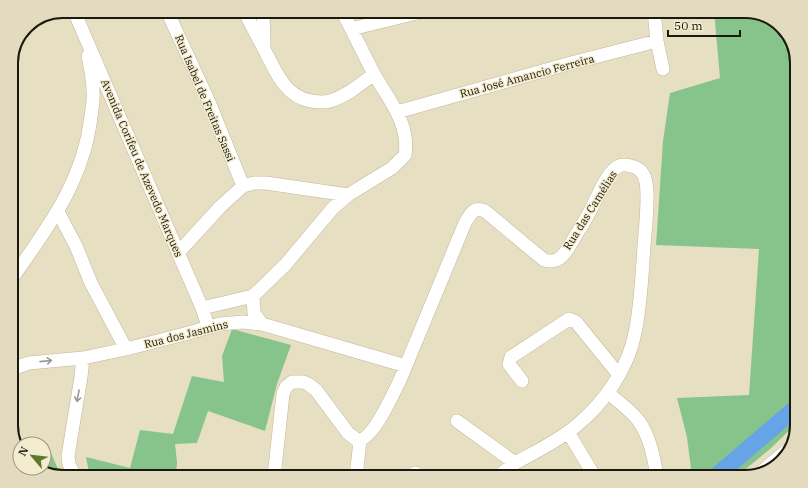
<svg xmlns="http://www.w3.org/2000/svg" width="808" height="488" font-family="'IBM Plex Serif',serif">
	<style>
		.green { fill: #87c48c }
		.lines { fill: none; stroke-linecap: round; stroke-linejoin: round }
		.river { stroke: #66a4e7; stroke-width: 17 }
		.minor-casing { stroke: #c0b89c; stroke-width: 14 }
		.minor { stroke: #fff; stroke-width: 13 }
		.oneway { stroke: #989793 }
		.labels { text-anchor: middle; stroke-width: 3; stroke-linejoin: round; paint-order: stroke }
		.street-label { font-size: 11px; fill: #1b180e; stroke: #f4eccf }
		.rim { fill: none; stroke: #1b180e; stroke-width: 2 }
	</style>
	<rect width="100%" height="100%" fill="#e7dfc2"/>
	<path class="green" d="M714,11H745L771,18L790,37L797,60V423L770,449L736,477H692L687,437L677,398L749,395L759,249L656,245L663,141L670,93L720,78Z
		M232,329L291,345L277,384L265,431L208,411L197,443L175,444L177,462L176,477H90L86,457L130,468L140,430L173,434L192,376L224,382L222,356Z
		M44,452L51,453L61,476L37,470L35,468H44Z"/>
	<g class="lines">
		<path class="river" d="M715,477L797,407"/>
		<g class="minor-casing">
			<path id="minor" d="M74,11L202,308L208,326
				M167,11L209,102L243,186
				M244,11C251,24 257,36 264,49C275,70 285,97 311,101C317,102 324,103 330,101C346,96 361,84 374,74
				M263,11L264,45
				M654,11L657,41L663,69
				M351,29L425,11
				M397,112L571,63L657,41
				M58,212L76,246L91,283L126,349
				M178,253L220,207L243,186L254,183H266L348,195
				M11,280C47,228 83,183 91,117C92,108 94,99 93,90C93,79 90,67 88,56
				M202,308L253,296
				M262,324L254,313L253,296L285,265L333,208L348,195L392,168L405,155C410,124 389,100 374,74C363,53 353,32 342,11
				M11,370L20,366L29,363L83,358L126,349L185,334L220,324L243,322L262,324L406,366
				M522,381L509,364L511,357L569,319L576,322L619,375
				M608,393C618,401 630,410 638,420C650,436 654,458 657,477
				M457,421L515,463
				M568,432L595,477
				M415,473L422,477
				M760,473L791,447
				M75,477L69,464L68,456L81,377L83,358
				M274,477L283,394L286,387L292,382H303L308,384L316,390L348,433L357,440C372,442 394,392 400,380L465,223C470,214 474,206 485,211L544,260C548,261 551,262 556,260C563,258 569,247 573,240C579,230 585,221 590,211C597,199 606,172 619,166C622,164 627,165 631,166C636,167 640,169 643,174C651,185 645,230 644,246C642,275 641,304 635,333C628,369 604,403 576,426C558,441 537,451 517,462C510,466 504,472 498,477
				M356,477L360,441"/>
		</g>
		<use href="#minor" class="minor"/>
	</g>
	<defs><path id="oneway-shaft" d="M-6 0H5M1.5-3L5.5 0L1.5 3" fill="none" stroke-width="1.6" stroke-linecap="round" stroke-linejoin="round"/></defs>
	<g class="oneway">
		<use href="#oneway-shaft" transform="translate(46 361) rotate(-6)"/>
		<use href="#oneway-shaft" transform="translate(78 396) rotate(100)"/>
	</g>
	<g class="labels">
		<g class="street-label">
			<text transform="translate(527 76) rotate(-15)" y="4">Rua José Amancio Ferreira</text>
			<text transform="translate(205 98) rotate(67)" y="4">Rua Isabel de Freitas Sassi</text>
			<text transform="translate(142 168) rotate(67)" y="4">Avenida Corifeu de Azevedo Marques</text>
			<text transform="translate(590 210) rotate(-58)" y="4">Rua das Camélias</text>
			<text transform="translate(186 334) rotate(-14)" y="4">Rua dos Jasmins</text>
		</g>
	</g>
	<path d="M0 0H808V488H0ZM63 18H745A45 45 0 0 1 790 63V425A45 45 0 0 1 745 470H63A45 45 0 0 1 18 425V63A45 45 0 0 1 63 18Z" fill="#e3dbc0" fill-rule="evenodd"/>
	<path class="rim" d="M63 18H745A45 45 0 0 1 790 63V425A45 45 0 0 1 745 470H63A45 45 0 0 1 18 425V63A45 45 0 0 1 63 18Z"/>
	<g transform="translate(32 456) rotate(298)"><circle r="19" fill="#f4eccf" stroke="#9d9782"/>
	<path d="M0-3L7 15L0 10L-7 15Z" fill="#5e792c"/>
	<text y="-6" font-size="11" font-weight="bold" text-anchor="middle" fill="#1b180e">N</text>
	</g>
	<path d="M668 30v6h72v-6" fill="none" stroke="#1b180e" stroke-width="2"/>
	<text x="674" y="30" font-size="12" fill="#1b180e" stroke="#f4eccf" stroke-width="3" paint-order="stroke">50 m</text>
</svg>
